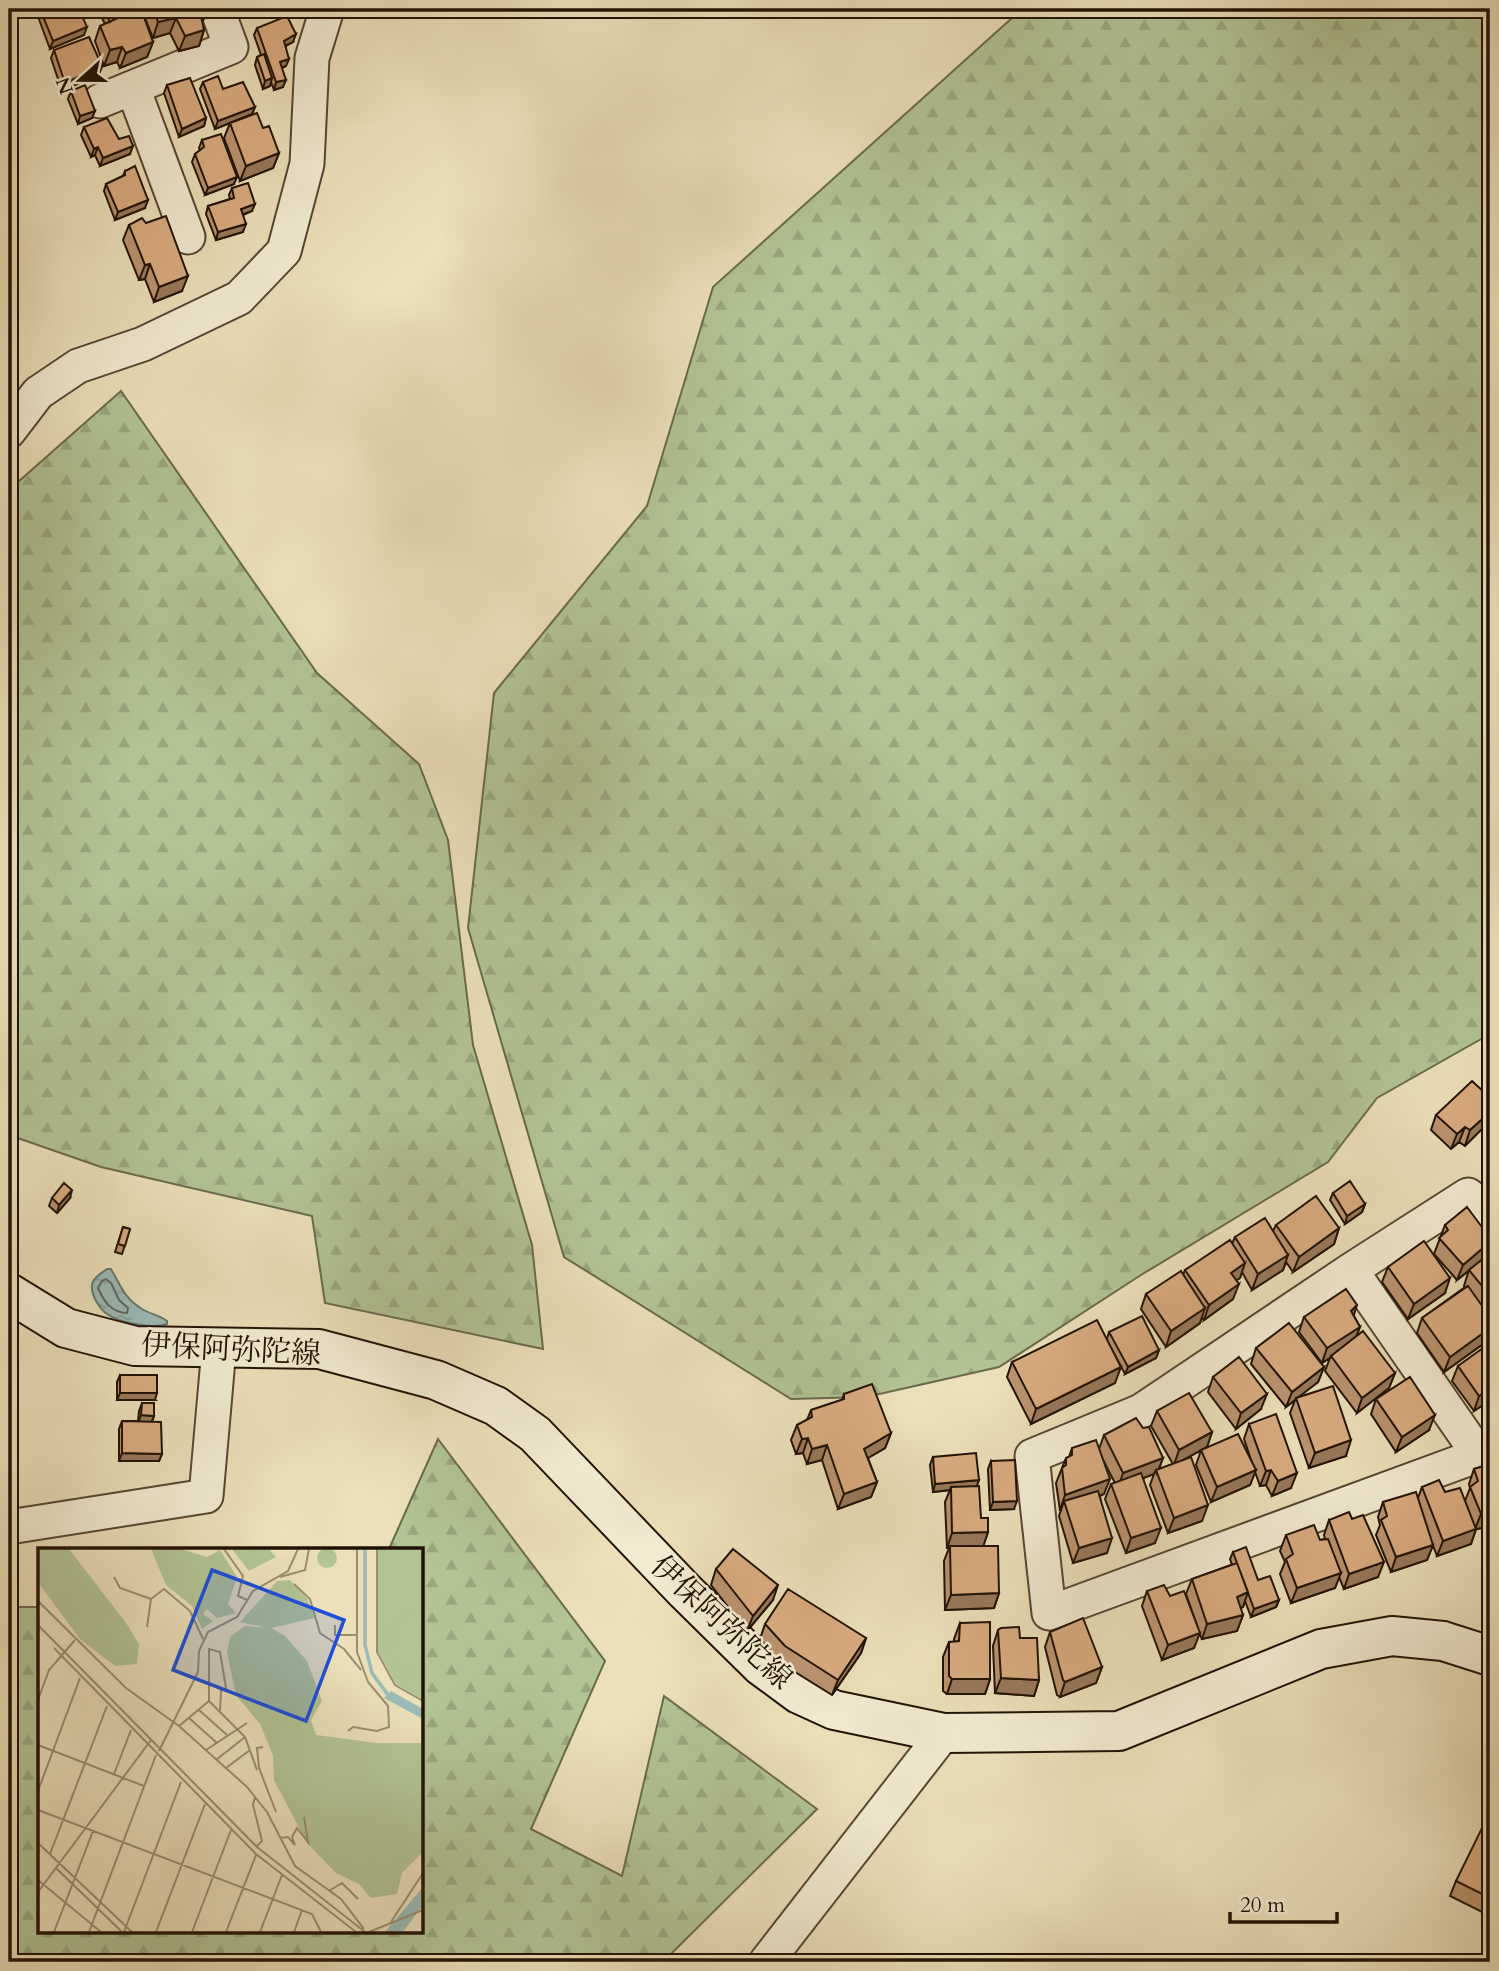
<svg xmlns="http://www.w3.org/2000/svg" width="1499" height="1971" font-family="Cardo,'Noto Serif JP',serif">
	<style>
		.forest { fill: url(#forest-firs); stroke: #6a6a4c; stroke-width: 2 }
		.water { fill: url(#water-ripples); stroke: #6a7770; stroke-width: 2 }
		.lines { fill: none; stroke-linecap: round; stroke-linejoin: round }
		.shore { stroke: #5e665e; stroke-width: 2 }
		.street-casing { stroke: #544632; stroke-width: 37 }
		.secondary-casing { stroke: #211205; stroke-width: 42 }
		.street { stroke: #f2ebd2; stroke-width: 33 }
		.secondary { stroke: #f2ebd2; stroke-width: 38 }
		.wall { fill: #bb936e; stroke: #211205; stroke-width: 2 }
		.shaded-wall { fill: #98785a; stroke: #211205; stroke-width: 2 }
		.building { fill: #d9ab80; stroke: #211205; stroke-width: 2 }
		.labels { text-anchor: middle; stroke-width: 5; stroke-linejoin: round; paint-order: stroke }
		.street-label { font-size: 30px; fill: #211205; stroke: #f2ebd2 }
		.inset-river { fill: none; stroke: #9abbb7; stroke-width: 3.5 }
		.inset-road { fill: none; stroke: #9a8e71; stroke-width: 2 }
		.view { fill: #1d4ed8; fill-opacity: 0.15; stroke: #1d4ed8; stroke-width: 3.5 }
		.inset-edge { fill: none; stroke: #211205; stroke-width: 3.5 }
	</style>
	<defs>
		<pattern id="forest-firs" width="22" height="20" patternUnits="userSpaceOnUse" patternTransform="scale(1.75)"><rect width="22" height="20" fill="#b2c394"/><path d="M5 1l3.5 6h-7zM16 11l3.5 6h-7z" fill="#99a67e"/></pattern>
		<pattern id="water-ripples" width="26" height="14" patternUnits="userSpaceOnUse" patternTransform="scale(1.75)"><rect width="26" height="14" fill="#9abbb7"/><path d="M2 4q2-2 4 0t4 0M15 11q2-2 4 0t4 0" fill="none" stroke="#84a09c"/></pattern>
	</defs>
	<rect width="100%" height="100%" fill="#ebe0b9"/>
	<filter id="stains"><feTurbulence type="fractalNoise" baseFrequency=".00286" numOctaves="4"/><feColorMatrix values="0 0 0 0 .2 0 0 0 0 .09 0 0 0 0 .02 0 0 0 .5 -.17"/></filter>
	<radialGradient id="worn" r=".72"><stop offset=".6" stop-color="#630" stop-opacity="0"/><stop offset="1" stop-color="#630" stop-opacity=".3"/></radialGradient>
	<path class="forest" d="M1022,9H1490V1034L1377,1098L1328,1162L1141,1275L999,1367L866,1397L791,1399L564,1257L468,928L494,693L647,506L713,287Z
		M121,391L317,673L419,764L448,840L473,1045L532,1245L543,1349L325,1303L312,1216L101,1167L9,1135V490Z
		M438,1439L605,1661L531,1829L622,1876L664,1696L817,1809L663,1962H9V1607H40V1931H422V1549H389Z"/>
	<path class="water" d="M107,1269H111C121,1286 124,1298 142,1309C150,1314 159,1315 167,1321V1324C152,1329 120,1323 107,1314C102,1311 99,1306 96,1301C87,1284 93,1278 107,1269Z"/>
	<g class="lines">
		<path class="shore" d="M106,1279L111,1283L119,1300L128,1308L127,1313C111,1312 104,1302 98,1288L102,1281Z"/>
		<g class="street-casing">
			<path id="street" d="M133,88L188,237
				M100,101L231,47L217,9
				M9,431L38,393L78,366L143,344L239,298L284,251L307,164L312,58L327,9
				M1490,1213L1468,1195L1351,1270L1141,1411L1032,1456L1049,1613L1479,1455L1490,1447
				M1351,1270L1479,1455
				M9,1527L206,1496L219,1348
				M766,1962L944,1733"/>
		</g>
		<g class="secondary-casing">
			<path id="secondary" d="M9,1293L66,1328L135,1346L319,1349L436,1380L496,1406L535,1434L685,1591L761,1666L799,1694L834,1710L944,1733L1119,1731L1321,1649L1392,1636L1443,1641L1490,1656"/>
		</g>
		<use href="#street" class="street"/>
		<use href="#secondary" class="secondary"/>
	</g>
	<path class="wall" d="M39,9H79L84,35L50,49L37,14Z
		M102,9H141L153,42L147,57L120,68L117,62L104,66L95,41L100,26L105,24L100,14Z
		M148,9H206L202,23L204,30L199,46L179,51L170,33L153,38L145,18Z
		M257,28L293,42L286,46V66L282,68L283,87L274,90L271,82L270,86L263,89L255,65L257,57L261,55L254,35Z
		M54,50L102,66L99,74L62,91L51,58Z
		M203,82L223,89L255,107L252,114L263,128L279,153L273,168L240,181L224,138L230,123L215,129L200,89Z
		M167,85L206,118L204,126L179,137L164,93Z
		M71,91L92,118L78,124L68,99Z
		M84,127L119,139L130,154L100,166L95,155L91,157L81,135Z
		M202,140L234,184L205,195L192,162L195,154L200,150L199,148Z
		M125,171L145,208L115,220L104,191L106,184L123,176Z
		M232,188L252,211L243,215V232L216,240L206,214L208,206L230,199L229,195Z
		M146,223L182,291L154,302L145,279L139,280L123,240L129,225Z
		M1486,1094L1465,1146L1459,1142L1451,1149L1431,1130L1436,1115Z
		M1490,1129V1143L1486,1139Z
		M1333,1193L1365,1204L1362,1212L1345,1224L1330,1200Z
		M52,1198H70L57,1213L49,1206Z
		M1276,1225L1339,1228L1334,1244L1293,1272L1286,1262L1283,1270L1252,1290L1242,1272L1240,1278L1236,1280L1233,1299L1204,1320L1202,1318L1200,1323L1166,1347L1141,1309L1146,1294L1183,1275L1185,1270L1232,1244L1235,1237L1273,1231Z
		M1445,1225L1490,1238V1246L1487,1256L1457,1280L1434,1254Z
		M123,1227L130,1229L122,1254L115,1252Z
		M1490,1253V1339L1444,1372L1417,1333L1422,1318L1465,1287L1464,1286L1469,1270Z
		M1388,1267L1445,1293L1408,1319L1382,1282Z
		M1354,1316L1360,1327L1356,1336L1395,1373L1389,1388L1357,1413L1325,1371L1330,1358L1322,1363L1299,1332L1304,1317Z
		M1109,1332L1159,1350L1156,1358L1125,1374L1111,1348L1115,1383L1031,1424L1007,1377L1012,1362L1107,1339Z
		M1256,1348L1324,1367L1318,1382L1298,1397L1346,1456L1309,1468L1290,1413L1295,1400L1286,1407L1251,1364Z
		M1458,1366L1490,1400L1474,1411L1452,1381Z
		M120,1375L155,1400H117V1382Z
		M1213,1377L1261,1409L1236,1429L1208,1392Z
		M844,1394L891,1433L885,1448L868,1458L877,1482L871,1497L838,1509L822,1460L807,1464L803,1453L796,1454L791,1440L797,1425L807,1420L811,1410L842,1400Z
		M1376,1399L1429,1430L1396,1452L1371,1414Z
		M142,1403L154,1416L152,1422L162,1454L159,1461H119V1429L122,1421H138L139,1411Z
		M1157,1411L1212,1432L1207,1447L1251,1460L1244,1439L1249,1424L1291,1488L1272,1496L1266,1485L1260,1486L1255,1472L1250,1485L1211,1502L1196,1465L1201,1450L1181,1461L1202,1521L1168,1533L1150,1485L1154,1474L1143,1478L1155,1543L1126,1553L1105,1499L1111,1484L1115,1483L1101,1456L1104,1494L1100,1496L1107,1553L1073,1563L1059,1516L1061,1510H1060L1056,1483L1066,1458L1069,1457L1072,1448L1099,1449L1104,1435L1163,1458L1159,1469L1173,1464L1151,1426Z
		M933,1457L979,1480L976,1486L981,1518L988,1532L983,1546L999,1593L994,1608L945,1610L944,1561L949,1548H947L945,1502L950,1490L933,1492L930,1465Z
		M991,1461L1014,1509L990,1510L988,1469Z
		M1490,1464V1534L1487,1535L1482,1528L1476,1529L1471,1544L1437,1556L1432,1543L1433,1545L1427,1560L1391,1572L1376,1535L1380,1525L1378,1517L1383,1502L1418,1498L1422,1487L1445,1492L1465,1501L1470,1488L1469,1484L1474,1469Z
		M1329,1520L1378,1577L1344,1589L1339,1577L1335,1588L1291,1603L1280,1574L1285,1562L1280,1551L1286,1535L1320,1540L1325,1539L1324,1535Z
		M1233,1552L1258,1580L1279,1600L1276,1607L1251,1617L1245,1601L1243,1607L1240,1608L1243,1615L1237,1631L1202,1639L1199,1633L1194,1648L1162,1660L1142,1606L1147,1591L1170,1596L1198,1628L1186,1594L1192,1579L1232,1565L1230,1559Z
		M716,1569L773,1600L747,1631L711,1585Z
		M960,1623L990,1679L985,1694H947L943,1691V1657L949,1642H954V1639Z
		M765,1624L866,1638L861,1653L832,1695L779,1662L760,1639Z
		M998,1630L1020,1638L1039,1680L1034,1696L995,1693L993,1646Z
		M1050,1632L1102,1667L1096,1683L1060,1697L1057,1695L1045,1647Z
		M1490,1831V1916L1450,1896L1456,1881Z"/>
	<path class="shaded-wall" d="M122,9H141L119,17L116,24V17L119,10Z
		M207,11L201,26V16Z
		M176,18L170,33L153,38L158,22Z
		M87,27L84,35L50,49L53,41Z
		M204,30L199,46L179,51L185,36Z
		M296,34L293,42L281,48L284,41Z
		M153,42L147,57L120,68L126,53Z
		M122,47L117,62L104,66L110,50Z
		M289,59L286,66L277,69L280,62Z
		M102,66L99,74L62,91L65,83Z
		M272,78L270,86L263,89L265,81Z
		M286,80L283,87L274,90L276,82Z
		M255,107L252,114L215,129L218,121Z
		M95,111L92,118L78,124L80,116Z
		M206,118L204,126L179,137L182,129Z
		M133,146L130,154L100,166L103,158Z
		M98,147L95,155L91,157L94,149Z
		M279,153L273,168L240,181L246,166Z
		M237,177L234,184L205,195L208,188Z
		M148,200L145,208L115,220L118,212Z
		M255,204L252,211L238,216L241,209Z
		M246,224L243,232L216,240L218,232Z
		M150,264L145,279L139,280L145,265Z
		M188,276L182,291L154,302L159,287Z
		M1490,1112V1121L1465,1146L1470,1130Z
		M1465,1127L1459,1142L1451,1149L1457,1134Z
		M72,1190L70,1198L57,1213L59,1205Z
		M1365,1204L1362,1212L1345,1224L1347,1216Z
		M1339,1228L1334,1244L1293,1272L1299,1257Z
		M1490,1242V1246L1487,1256L1457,1280L1463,1265Z
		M1288,1255L1283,1270L1252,1290L1258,1274Z
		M1245,1263L1240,1278L1226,1288L1231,1273Z
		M1450,1278L1445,1293L1408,1319L1414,1304Z
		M1239,1284L1233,1299L1204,1320L1209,1305Z
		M1357,1305L1352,1321L1351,1311Z
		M1205,1308L1200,1323L1166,1347L1171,1331Z
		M1360,1327L1354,1342L1322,1363L1327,1348Z
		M1490,1328V1339L1444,1372L1450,1357Z
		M1159,1350L1156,1358L1125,1374L1128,1367Z
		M1121,1367L1115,1383L1031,1424L1036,1409Z
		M1324,1367L1318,1382L1286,1407L1292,1392Z
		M1395,1373L1389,1388L1357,1413L1362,1398Z
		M1490,1388V1400L1474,1411L1479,1396Z
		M120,1393H157L155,1400H117Z
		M1267,1394L1261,1409L1236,1429L1241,1413Z
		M141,1415L154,1416L151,1423H138Z
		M1435,1415L1429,1430L1396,1452L1402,1437Z
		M1212,1432L1207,1447L1174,1465L1179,1450Z
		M891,1433L885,1448L858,1464L864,1449Z
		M808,1438L803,1453L796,1454L802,1439Z
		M1351,1440L1346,1456L1309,1468L1315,1453Z
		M827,1445L822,1460L807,1464L812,1449Z
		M122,1453L162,1454L159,1461H119Z
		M1163,1458L1157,1473L1156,1470L1154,1474L1118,1488L1123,1473Z
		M1256,1470L1250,1485L1211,1502L1217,1487Z
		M1271,1470L1266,1485L1260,1486L1266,1471Z
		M1297,1473L1291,1488L1272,1496L1278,1481Z
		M1110,1479L1104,1494L1067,1508L1064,1501L1061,1510H1060L1065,1495Z
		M979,1480L976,1488L951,1487L950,1490L933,1492L935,1484Z
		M877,1482L871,1497L838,1509L844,1494Z
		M1017,1501L1014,1509L990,1510L993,1502Z
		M1208,1505L1202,1521L1168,1533L1174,1518Z
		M1487,1513L1482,1528L1476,1529L1471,1544L1437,1556L1443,1541L1475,1529L1481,1514Z
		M1161,1528L1155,1543L1126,1553L1131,1538Z
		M988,1532L983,1547L950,1546L949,1548H947L952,1533Z
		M1112,1538L1107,1553L1073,1563L1079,1548Z
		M1433,1545L1427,1560L1391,1572L1396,1557Z
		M1384,1562L1378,1577L1344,1589L1349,1574Z
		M1341,1573L1335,1588L1291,1603L1297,1588Z
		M778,1585L773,1600L747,1631L753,1616Z
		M1248,1592L1243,1607L1232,1612L1237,1597Z
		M999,1593L994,1608L945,1610L951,1595Z
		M1279,1600L1276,1607L1251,1617L1254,1609Z
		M1243,1615L1237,1631L1202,1639L1207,1624Z
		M1200,1633L1194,1648L1162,1660L1168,1645Z
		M866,1638L861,1653L832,1695L838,1680Z
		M1102,1667L1096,1683L1060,1697L1065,1682Z
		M1001,1678L1039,1680L1034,1696L995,1693Z
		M952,1679H990L985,1694H947Z"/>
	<path class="building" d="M40,9H79L87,27L53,41Z
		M104,9H116L119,16L110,22Z
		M138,9H141L153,42L126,53L122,47L110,50L100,26Z
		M153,9H206L207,11L201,16L204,30L185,36L176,18L158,22Z
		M287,16L296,34L284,41L289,59L280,62L286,80L276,82L257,28Z
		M89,37L102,66L65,83L54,50Z
		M264,54L272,78L265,81L257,57Z
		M218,76L223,89L243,82L255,107L218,121L203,82Z
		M190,78L206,118L182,129L167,85Z
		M85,85L95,111L80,116L71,91Z
		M257,113L263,128L269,126L279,153L246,166L230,123Z
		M107,118L119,139L129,136L133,146L103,158L98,147L94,149L84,127Z
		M221,134L237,177L208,188L195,154L204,147L202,140Z
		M135,166L148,200L118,212L106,184L125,175V171Z
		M248,183L255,204L241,209L246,224L218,232L208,206L234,198L232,188Z
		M166,216L188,276L159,287L150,264L145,265L129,225L142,218L146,223Z
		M1472,1081L1486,1094L1490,1091V1112L1470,1130L1465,1127L1457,1134L1436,1115Z
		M1350,1181L1365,1204L1347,1216L1333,1193Z
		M64,1183L72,1190L59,1205L52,1198Z
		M1316,1196L1339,1228L1299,1257L1276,1225Z
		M1467,1207L1490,1238V1242L1463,1265L1439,1238L1448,1230L1445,1225Z
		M1265,1218L1288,1255L1258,1274L1235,1237Z
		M123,1227L130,1229L125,1246L118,1244Z
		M1230,1240L1245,1263L1231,1273L1239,1284L1209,1305L1185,1270Z
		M1424,1241L1450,1278L1414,1304L1388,1267Z
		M1490,1253V1296L1469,1270Z
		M1181,1271L1205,1308L1171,1331L1146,1294Z
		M1468,1286L1490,1317V1328L1450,1357L1422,1318Z
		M1346,1289L1357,1305L1351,1311L1360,1327L1327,1348L1304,1317Z
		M1142,1316L1159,1350L1128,1367L1109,1332Z
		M1097,1320L1121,1367L1036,1409L1012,1362Z
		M1289,1323L1324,1367L1292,1392L1256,1348Z
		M1363,1331L1395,1373L1362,1398L1331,1356Z
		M1490,1343V1388L1479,1396L1458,1366Z
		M1239,1357L1267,1394L1241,1413L1213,1377Z
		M120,1375H157V1393H120Z
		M1410,1377L1435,1415L1402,1437L1376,1399Z
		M872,1384L891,1433L864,1449L877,1482L844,1494L827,1445L812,1449L808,1438L802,1439L797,1425L812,1417L811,1410L844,1399V1394Z
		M1333,1386L1351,1440L1315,1453L1296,1398Z
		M1189,1393L1212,1432L1179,1450L1157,1411Z
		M142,1403H154V1416L141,1415Z
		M1276,1414L1297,1473L1278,1481L1271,1470L1266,1471L1249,1424Z
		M1136,1418L1143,1428L1149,1427L1163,1458L1123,1473L1104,1435Z
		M122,1421L161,1422L162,1454L122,1453Z
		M1238,1434L1256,1470L1217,1487L1201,1450Z
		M1096,1440L1110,1479L1065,1495L1062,1468L1066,1465V1458L1072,1455V1448Z
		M976,1453L979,1480L935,1484L933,1457Z
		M1191,1457L1208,1505L1174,1518L1156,1470Z
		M1015,1460L1017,1501L993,1502L991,1461Z
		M1490,1464V1517L1487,1513L1481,1514L1470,1487L1478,1481L1474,1469Z
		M1141,1473L1161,1528L1131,1538L1111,1484Z
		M1439,1480L1445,1492L1460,1488L1476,1529L1443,1541L1422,1487Z
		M979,1486L981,1518H988V1532L952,1533L951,1487Z
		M1098,1491L1112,1538L1079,1548L1064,1501Z
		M1416,1492L1433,1545L1396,1557L1381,1520L1387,1516L1383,1502Z
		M1349,1512L1352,1519L1363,1515L1384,1562L1349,1574L1329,1520Z
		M1314,1525L1320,1540L1328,1539L1341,1573L1297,1588L1286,1559L1293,1554L1286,1535Z
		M950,1546H998L999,1593L951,1595Z
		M1246,1547L1258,1580L1270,1576L1279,1600L1254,1609L1233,1552Z
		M733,1549L778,1585L753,1616L716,1569Z
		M1237,1563L1248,1592L1237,1597L1243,1615L1207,1624L1192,1579Z
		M1164,1585L1170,1596L1184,1591L1200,1633L1168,1645L1147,1591Z
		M788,1589L866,1638L838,1680L785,1646L765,1624Z
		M1083,1618L1102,1667L1065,1682L1063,1680L1050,1632Z
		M990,1622V1679H952L949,1676V1642L959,1641L960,1623Z
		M1019,1627L1020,1638H1037L1039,1680L1001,1678L998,1630L1001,1628Z
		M1482,1828L1490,1831V1898L1456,1881Z"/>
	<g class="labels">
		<g class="street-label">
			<text transform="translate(231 1349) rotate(3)" y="10">伊保阿弥陀線</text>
			<text transform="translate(722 1622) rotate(43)" y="10">伊保阿弥陀線</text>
		</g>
	</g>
	<g transform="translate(38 1548)">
		<rect width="385" height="385" fill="#ebe0b9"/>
		<path d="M279 10a10 10 0 1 1 20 0a10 10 0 1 1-20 0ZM340,1H385V152L358,136L340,103Z" fill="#b2c394"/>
		<path d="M0,1H31L88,75L101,96L99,116L77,118L42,91L2,37ZM113,1H143L169,9L182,2L199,29L190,56L198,65L179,70L169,61L165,66L175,73L164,81L154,58L128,37ZM194,1H231L238,9L211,23ZM252,32L269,50L277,70L233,80L247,88L269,113L284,153L273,172L278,187L339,195H385V304L364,325L359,346L333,350L321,336L298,325L269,295L236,232L235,207L222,176L198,147L189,104L192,89L207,78L230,80L202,74L239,33ZM350,80L357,82L353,104L385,121V129L366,127L351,115L346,103Z" fill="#b2c394"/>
		<path d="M376,64L385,74L382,122L361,117L353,104L359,70Z" fill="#b2c394"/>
		<path d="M353,143L385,161V171L346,150ZM385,339V357L365,384H347Z" fill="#9abbb7"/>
		<path class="inset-river" d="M327,1V97L334,125L350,147"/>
		<path class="inset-road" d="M186,1L205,28L200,48L209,52M339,1V104L357,137L385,153M76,29L82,40L113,51M242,29L267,22L271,1M256,36L272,51L282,85L306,101L323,122M0,53L88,140L141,178L209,239L229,264L257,318L303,351L326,381M0,77L219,299L327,384M297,77V87H318M109,79L113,51L126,41L152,63L165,91M16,100L218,306L318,384M0,152L11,122L37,92M171,153L207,189L219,222M161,162L189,187M151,170L179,195M141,178L171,153V101L182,104L188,140L183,143L182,163M310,183L315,179L339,183L351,179L350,158L330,134L319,104V1M0,197L106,238M225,199L219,200L221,220L238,264M168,202L209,175M121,203L160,124L161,103L170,84L199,69L215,43L250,23L260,1M178,212L207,189M188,220L212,202M76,226L93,182M0,243L42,130M217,249L215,257L224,293L219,298M0,262L274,366L283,384M242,290L250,289L257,297L254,289L259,280L270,294L266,269M0,295L94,384M12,306L69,158M18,320L84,384M0,332L63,384M291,343L304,335L320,351M0,344L113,192M353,374L385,325M16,384L55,283M51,384L118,207M86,384L143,234M118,384L167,256M154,384L193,282M188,384L218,307M222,384L244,327M256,384L264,362M331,384L385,362"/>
		<path class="view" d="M174,22L306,72L268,173L135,122Z"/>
		<rect width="385" height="385" class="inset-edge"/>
	</g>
	<rect width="1499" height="1971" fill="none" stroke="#ebe0b9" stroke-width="35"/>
	<rect x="10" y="10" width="1478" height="1950" fill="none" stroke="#211205" stroke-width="3.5"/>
	<rect x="18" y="18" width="1464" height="1936" fill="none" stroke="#211205" stroke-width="2"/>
	<g transform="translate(80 80) rotate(249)" stroke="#f2ebd2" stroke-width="5" paint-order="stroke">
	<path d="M0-5L12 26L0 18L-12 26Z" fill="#211205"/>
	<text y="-10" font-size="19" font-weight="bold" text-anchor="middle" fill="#211205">N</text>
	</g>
	<path d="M1230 1912v10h107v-10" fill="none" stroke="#211205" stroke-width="3.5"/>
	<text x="1240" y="1912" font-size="21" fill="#211205" stroke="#f2ebd2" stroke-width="5" paint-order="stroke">20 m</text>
	<rect width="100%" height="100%" filter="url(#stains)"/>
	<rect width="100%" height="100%" fill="url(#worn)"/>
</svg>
